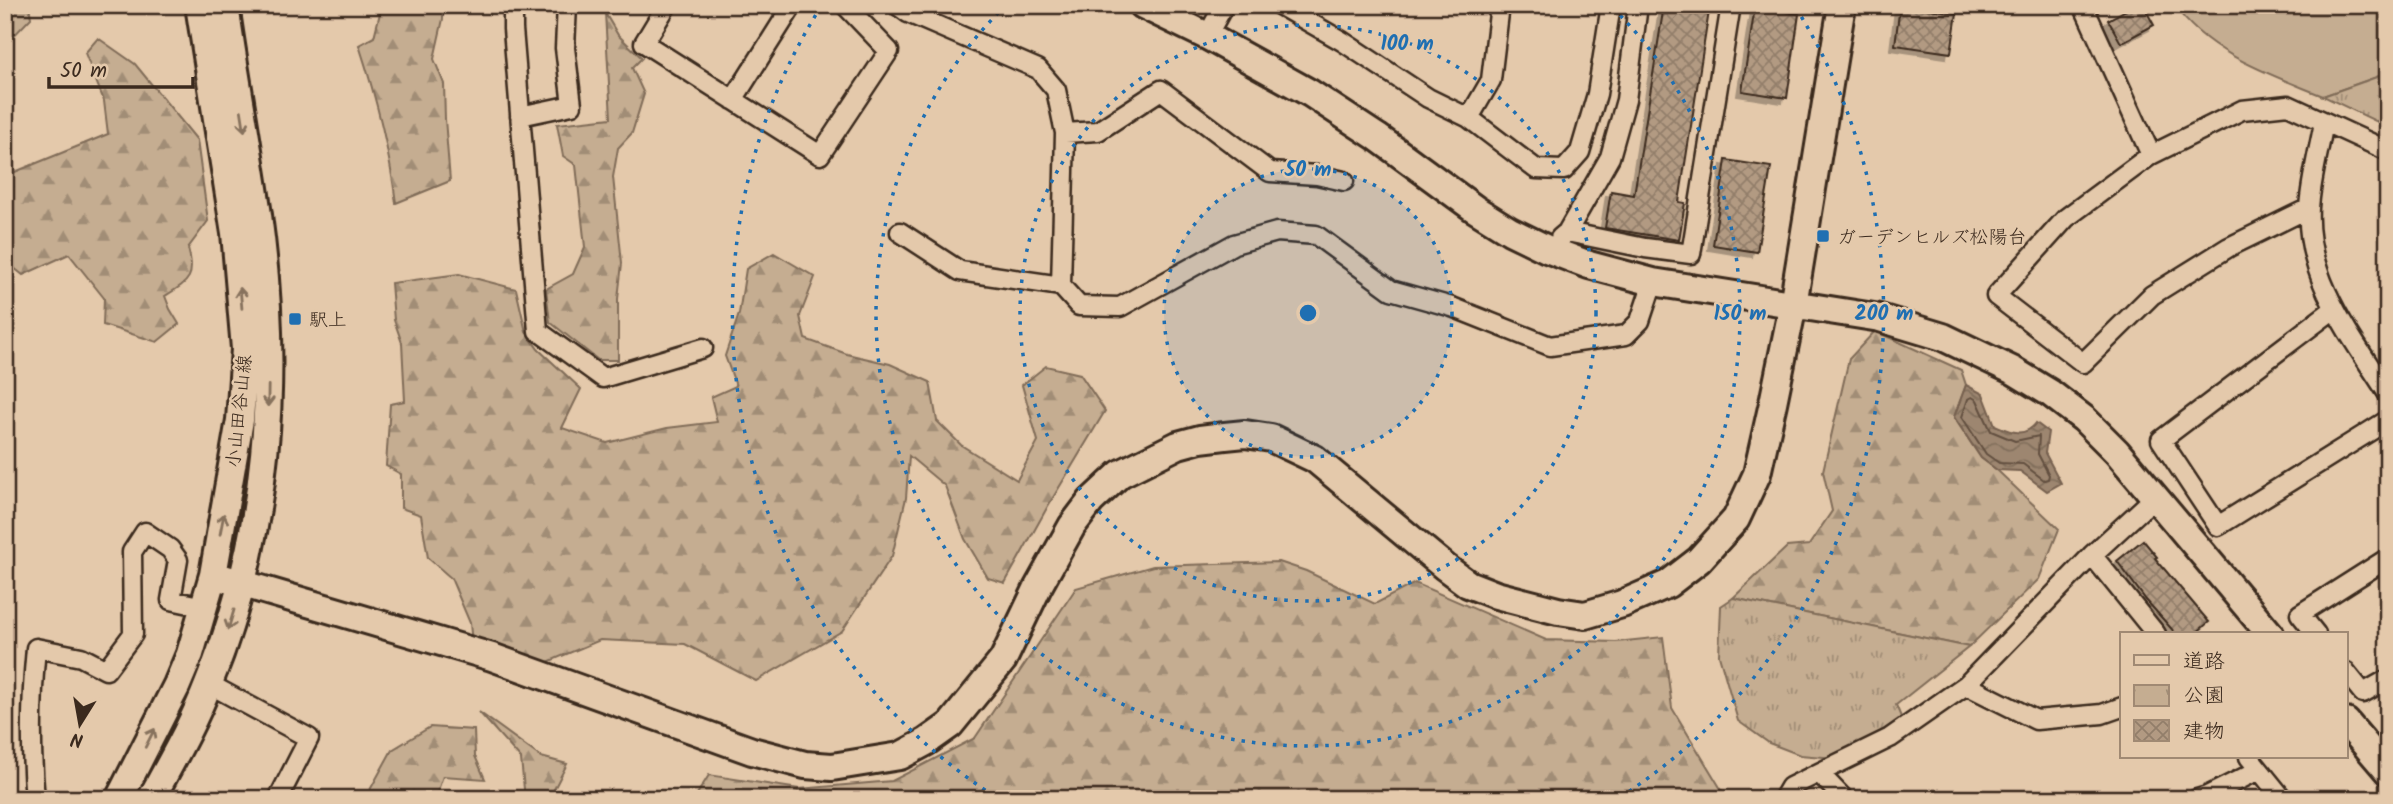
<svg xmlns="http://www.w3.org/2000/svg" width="2393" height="804" font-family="Kalam,'Klee One',sans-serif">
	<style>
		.grass { fill: #c5ad91; stroke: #806c58; stroke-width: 2 }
		.forest { fill: url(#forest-firs); stroke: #806c58; stroke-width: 2 }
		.park { fill: url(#park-tufts); stroke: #806c58; stroke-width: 2 }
		.water { fill: url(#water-waves); stroke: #76614f; stroke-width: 2 }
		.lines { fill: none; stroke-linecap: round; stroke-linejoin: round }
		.shore { stroke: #624f3f; stroke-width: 2 }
		.building { fill: url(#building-cross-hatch); stroke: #3b2a1e; stroke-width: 2; filter: url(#shadow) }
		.street-casing { stroke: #3b2a1e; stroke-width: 23 }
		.secondary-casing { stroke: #3b2a1e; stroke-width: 32 }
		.street { stroke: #e4c9ab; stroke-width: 18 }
		.secondary { stroke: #e4c9ab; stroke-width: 26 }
		.oneway { stroke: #87725d }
		.ring { fill: none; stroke: #1f6fb2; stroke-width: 3.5; stroke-dasharray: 3.5 7 }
		.poi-dot { fill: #1f6fb2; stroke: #e4c9ab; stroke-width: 2.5 }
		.labels { text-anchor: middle; stroke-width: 5; stroke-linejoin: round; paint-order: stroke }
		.poi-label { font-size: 19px; fill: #3b2a1e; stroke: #e4c9ab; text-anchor: start }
		.street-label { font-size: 19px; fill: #3b2a1e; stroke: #e4c9ab }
		.centre { fill: #1f6fb2; stroke: #e4c9ab; stroke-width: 3.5 }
		.ring-label { font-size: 21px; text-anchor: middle; font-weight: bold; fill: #1f6fb2; stroke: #e4c9ab; stroke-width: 5; stroke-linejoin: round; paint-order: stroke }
	</style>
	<defs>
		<pattern id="forest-firs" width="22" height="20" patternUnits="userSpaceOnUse" patternTransform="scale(1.75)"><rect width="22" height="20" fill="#c5ad91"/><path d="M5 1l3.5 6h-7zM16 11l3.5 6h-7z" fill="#a18d76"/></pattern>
		<pattern id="park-tufts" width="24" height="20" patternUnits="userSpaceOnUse" patternTransform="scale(1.75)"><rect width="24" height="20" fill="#c5ad91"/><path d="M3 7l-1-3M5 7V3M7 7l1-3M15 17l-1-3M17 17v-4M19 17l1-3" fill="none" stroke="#a18d76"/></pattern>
		<pattern id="water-waves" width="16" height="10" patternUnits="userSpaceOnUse" patternTransform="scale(1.75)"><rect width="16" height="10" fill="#9d8670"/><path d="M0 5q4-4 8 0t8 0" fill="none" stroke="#816e5b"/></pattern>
		<pattern id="building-cross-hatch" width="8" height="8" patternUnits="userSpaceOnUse" patternTransform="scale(1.75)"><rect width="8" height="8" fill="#b29a82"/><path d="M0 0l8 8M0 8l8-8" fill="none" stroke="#927e6a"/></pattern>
		<filter id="shadow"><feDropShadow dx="-5" dy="5" stdDeviation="0" flood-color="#0004"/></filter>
	</defs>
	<rect width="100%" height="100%" fill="#e4c9ab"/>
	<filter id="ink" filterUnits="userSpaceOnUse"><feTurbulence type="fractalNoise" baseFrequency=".0143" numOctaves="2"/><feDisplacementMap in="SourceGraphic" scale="14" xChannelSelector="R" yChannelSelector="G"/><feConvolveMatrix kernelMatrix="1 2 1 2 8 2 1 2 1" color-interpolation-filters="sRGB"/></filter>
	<g filter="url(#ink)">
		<path class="grass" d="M2174,5H2388V73L2323,96C2270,74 2208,54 2174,5Z"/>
		<path class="forest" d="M5,5H29L31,18L5,45Z
			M382,5H443V19L434,59L444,84L445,119L450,181L396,203C389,148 376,97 359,45L374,37Z
			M605,13L618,35L642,58L632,68L644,94L632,133L618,148L613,177L622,263L618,299V360H598L550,322L546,289L573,274L585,247L576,165L563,156L557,124L611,118Z
			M98,38L135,64L197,140L208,221L188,248C196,278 189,281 165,296L170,309L179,324L157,342L103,325L104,298L69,254L23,275L9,264L5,265V176L108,134L104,101L85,53Z
			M774,253L815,277L800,316L805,339L847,354L890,364L930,382L937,421L961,445L1017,480L1038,441L1022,385L1046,366L1080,374L1105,411L1048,506L1005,583L988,578L965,539L945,486L909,456L906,498L892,556L842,631L756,681L685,644L600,640L512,677L474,665L470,623L451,578L428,558L421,515L401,508V474L386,466L390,404L405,401L402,343L394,320L391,283L459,274L516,289L526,332L538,349L581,389L562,428L607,443L667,428L717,422L711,397L736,386L725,356L739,314L746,269Z
			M1875,331L1961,370L1966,385L1954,417L1981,458L1997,470L2059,529L2039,579L1969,647L1733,598L1787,547L1809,545L1832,511L1823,471L1849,359Z
			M1279,562L1306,571L1375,604L1415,583L1546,640L1616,642L1663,637L1672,708L1727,799H694L709,775L799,789L892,781L975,738L1076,588L1153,566Z
			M479,712L541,757L567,764L549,799H525L521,759Z
			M430,727L474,730L475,756L485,779L443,776L435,799H365L392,750Z"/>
		<path class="park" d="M2388,73V127L2323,96Z
			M1733,598L1969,647L1896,705L1903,722L1835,758L1800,755L1769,743L1738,721L1719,655L1721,606Z"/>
		<path class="water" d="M1966,385L1983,394L1995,425C2009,431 2024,439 2036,423L2048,432L2045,453L2061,483L2047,491L2020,471L1997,470L1981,458L1954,417Z"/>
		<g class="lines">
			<path class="shore" d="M1972,397L1977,400L1991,431L2015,441L2039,436L2038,454L2049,475L2048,479L2044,480L2023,464L1999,463L1986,454L1962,417L1968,399Z"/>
		</g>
		<path class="building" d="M1664,5H1710L1679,202L1685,203L1679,240L1605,228L1611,191L1634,195Z
			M1900,5L1957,13L1951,53L1895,45Z
			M2135,5H2143L2154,25L2121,43L2108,20Z
			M1755,7L1799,14L1787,98L1742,91Z
			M1726,160L1771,167L1757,252L1713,245Z
			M2143,540L2157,557L2155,558L2209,622L2195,634H2176L2146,600L2117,561Z"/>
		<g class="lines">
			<g class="street-casing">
				<path id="street" d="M513,5V29L538,331L603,378L703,348
					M667,5L644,43L820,155L889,51L845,5
					M897,5L908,13L1038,69L1056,90L1065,133L1061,286L1079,306L1120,307L1234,244L1277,232L1316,235L1391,290L1452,307L1550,346L1626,335L1640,321L1653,282
					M1279,5L1342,41L1428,98L1469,118L1536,169L1564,170L1580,152L1597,94L1611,5
					M2083,5L2151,155L2242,110L2288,105L2388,151
					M1207,36L1224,5
					M733,100L793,5
					M520,116L572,105L565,48L567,5
					M1469,118L1491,80L1500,5
					M2324,122C2319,150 2311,179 2309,208C2305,279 2352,337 2388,394
					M1065,133L1098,131L1161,90L1270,172L1317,175L1344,181
					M2151,155L2066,218L1996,296L2083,363L2152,295L2229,247L2309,208
					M900,232L960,271L1061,286
					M1567,232L1645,248L1691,254L1731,5
					M1560,238L1567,232L1610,157L1626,100L1638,5
					M2334,309L2161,440L2218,526L2388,420
					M2092,555L2156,634
					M2316,634L2300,614L2388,558
					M2346,672L2363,693L2388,679
					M209,684L309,738L278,799
					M1966,685L2036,720L2102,714L2122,707
					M2249,757L2283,799
					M1820,774L1844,799
					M35,799C30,747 31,700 36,648L81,657L106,670L133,634L132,552L145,532L170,549L178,560L171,600L204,607
					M1783,799L1790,787L1890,738L1966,685L2092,555L2154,498
					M2197,799L2207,796L2259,770"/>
			</g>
			<g class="secondary-casing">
				<path id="secondary" d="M1143,5L1207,36L1310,93L1377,137L1475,209L1510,231L1547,249L1589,265L1653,282L1880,318L1943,337L2014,371L2050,393L2084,419L2117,452L2270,634
					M213,575L492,657L752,751L805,765L832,767L900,756L926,742L950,725L1003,660L1038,587L1072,526L1091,501L1120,474L1178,445L1200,439L1225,436L1245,434L1271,438L1315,459L1445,567L1468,584L1496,595L1558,611L1585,615L1622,604L1668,584L1699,560L1736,519L1757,474L1773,403L1793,305L1842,5
					M2346,722L2388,771
					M119,799L177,685L190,654L213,575L240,420L245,349L235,233L199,5
					M151,799C171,762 193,724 208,685C269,536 280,373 258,215C248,145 235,75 225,5"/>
			</g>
			<use href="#street" class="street"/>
			<use href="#secondary" class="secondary"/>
		</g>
		<defs><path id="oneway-shaft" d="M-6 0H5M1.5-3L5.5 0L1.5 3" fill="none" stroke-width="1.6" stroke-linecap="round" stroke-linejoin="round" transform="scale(1.75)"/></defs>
		<g class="oneway">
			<use href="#oneway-shaft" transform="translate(243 121) rotate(81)"/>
			<use href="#oneway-shaft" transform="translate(241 298) rotate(-95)"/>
			<use href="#oneway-shaft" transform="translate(268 396) rotate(91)"/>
			<use href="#oneway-shaft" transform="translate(222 524) rotate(-79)"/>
			<use href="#oneway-shaft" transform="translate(231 620) rotate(107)"/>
			<use href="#oneway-shaft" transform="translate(150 738) rotate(-63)"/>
		</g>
	</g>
	<circle cx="1308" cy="313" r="144" fill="#1f6fb2" fill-opacity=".12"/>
	<g class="ring">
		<circle cx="1308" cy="313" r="144"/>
		<circle cx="1308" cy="313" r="288"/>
		<path d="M1613 8A432 432 0 1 1 1003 8"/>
		<path d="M994 796A576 576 0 0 1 820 8M1796 8A576 576 0 0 1 1622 796"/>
	</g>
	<g class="poi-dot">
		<rect x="1816" y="229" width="14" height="14" rx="3.5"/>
		<rect x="288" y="312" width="14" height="14" rx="3.5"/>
	</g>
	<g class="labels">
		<g class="poi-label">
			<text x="1837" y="243">ガーデンヒルズ松陽台</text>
			<text x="309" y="326">駅上</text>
		</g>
		<g class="street-label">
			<text transform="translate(238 411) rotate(-84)" y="7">小山田谷山線</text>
		</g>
	</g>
	<circle cx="1308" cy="313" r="10" class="centre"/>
	<g class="ring-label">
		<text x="1407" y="50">100 m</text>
		<text x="1308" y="176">50 m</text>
		<text x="1740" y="320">150 m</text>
		<text x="1884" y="320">200 m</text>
	</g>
	<rect width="2393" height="804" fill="none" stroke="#e4c9ab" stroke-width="28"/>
	<rect x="14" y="14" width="2365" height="776" fill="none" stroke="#3b2a1e" stroke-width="2.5" filter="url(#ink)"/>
	<rect x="2120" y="632" width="228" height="126" fill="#e4c9ab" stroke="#a08973" stroke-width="2"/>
	<rect x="2134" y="655" width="35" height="10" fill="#e4c9ab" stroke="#a08973" stroke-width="2"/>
	<text x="2183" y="668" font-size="21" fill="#3b2a1e">道路</text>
	<rect x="2134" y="685" width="35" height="21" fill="url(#park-tufts)" stroke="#a08973" stroke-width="2"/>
	<text x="2183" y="702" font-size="21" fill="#3b2a1e">公園</text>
	<rect x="2134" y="720" width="35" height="21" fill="url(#building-cross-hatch)" stroke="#a08973" stroke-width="2"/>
	<text x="2183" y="738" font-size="21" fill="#3b2a1e">建物</text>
	<g transform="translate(80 724) rotate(191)" stroke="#e4c9ab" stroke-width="5" paint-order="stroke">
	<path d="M0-5L12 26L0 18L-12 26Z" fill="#3b2a1e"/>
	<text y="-10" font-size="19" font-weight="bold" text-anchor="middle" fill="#3b2a1e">N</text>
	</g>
	<path d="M49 77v10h144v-10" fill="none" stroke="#3b2a1e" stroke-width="3.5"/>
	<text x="60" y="77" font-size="21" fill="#3b2a1e" stroke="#e4c9ab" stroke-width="5" paint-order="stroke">50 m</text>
</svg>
